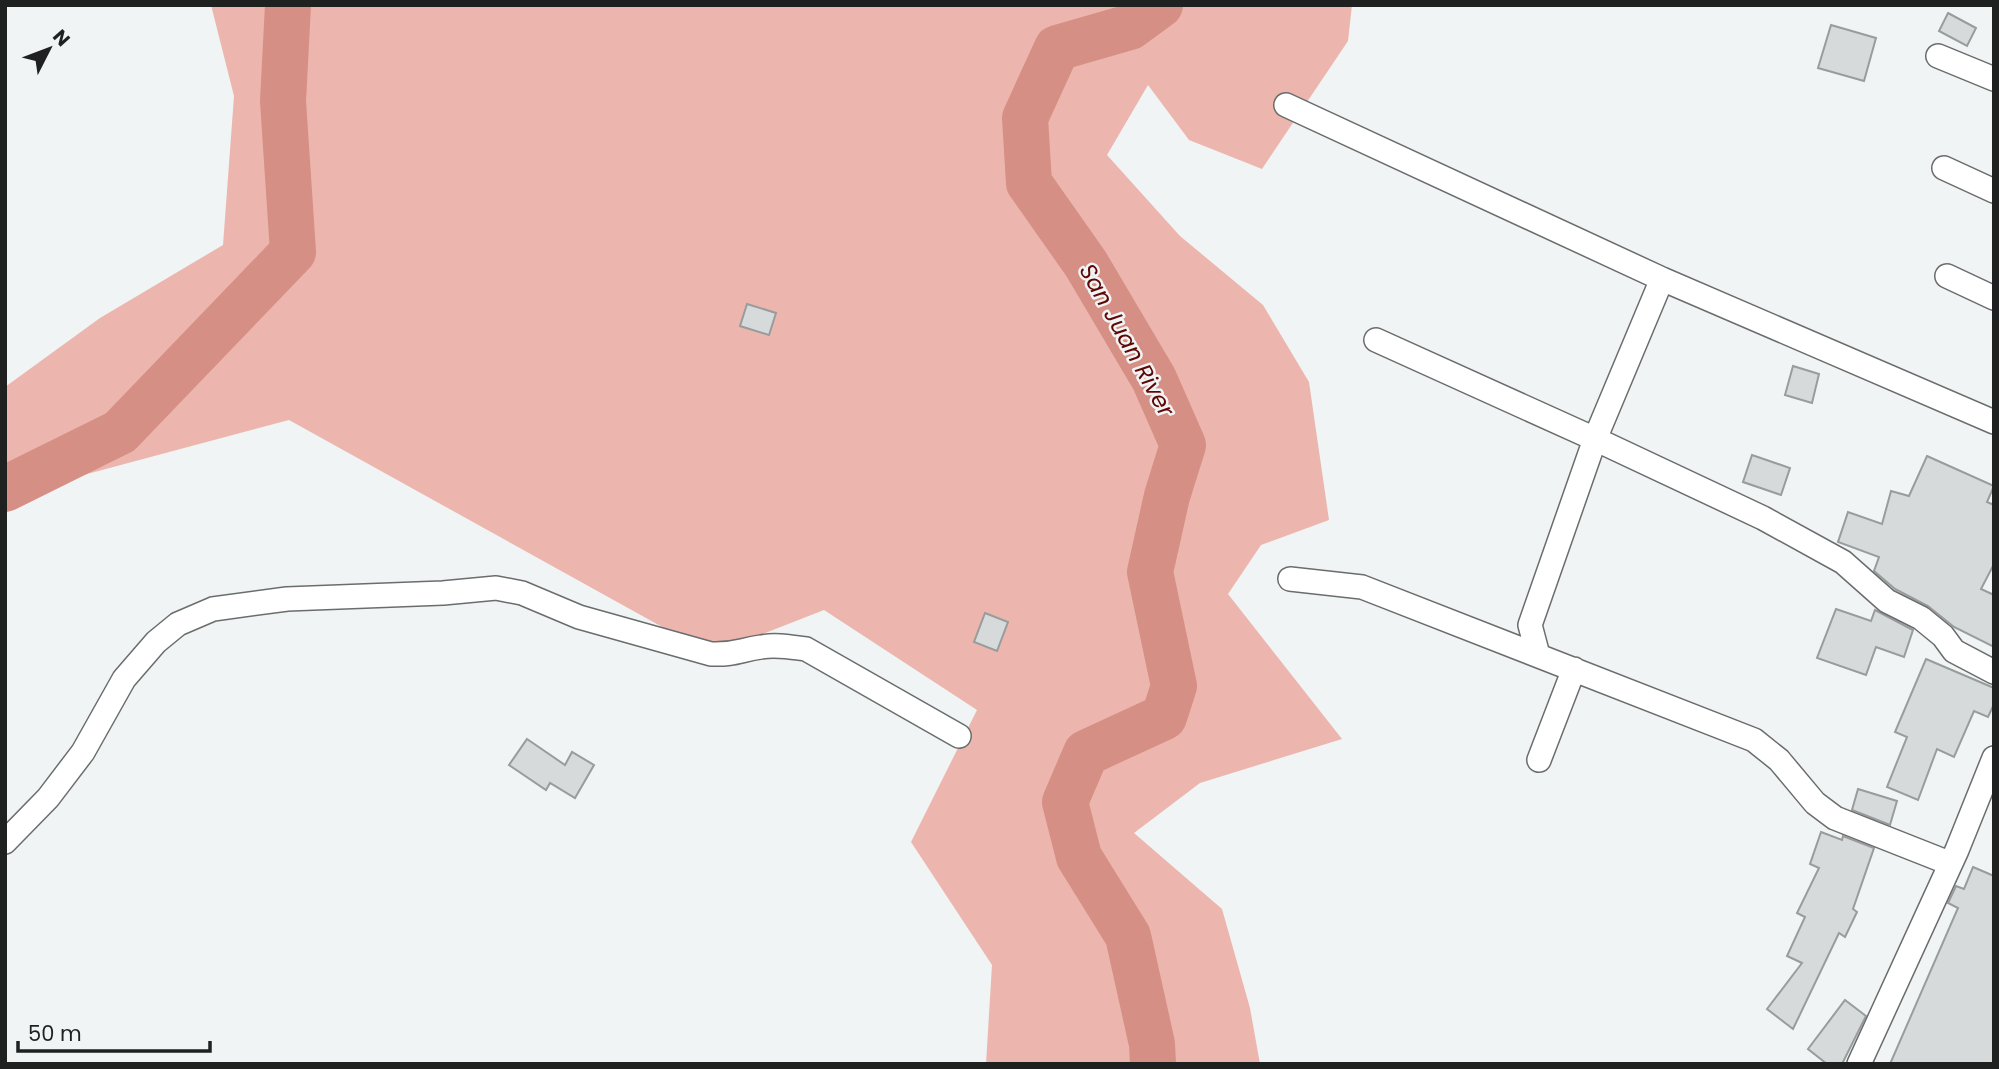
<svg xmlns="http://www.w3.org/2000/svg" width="1999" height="1069" font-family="Poppins,sans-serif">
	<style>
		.green { fill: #ecb6ae }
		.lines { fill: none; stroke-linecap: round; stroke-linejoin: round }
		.river { stroke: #d68f85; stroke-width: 46 }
		.building { fill: #d6dada; stroke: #989c9c; stroke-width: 2 }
		.minor-casing { stroke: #6a6d6d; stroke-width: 26 }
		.minor { stroke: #fff; stroke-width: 23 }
		.labels { text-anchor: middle; stroke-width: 5; stroke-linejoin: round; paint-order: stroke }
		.water-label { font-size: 23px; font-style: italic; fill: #5e0704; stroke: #f0f4f4 }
	</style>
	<rect width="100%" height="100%" fill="#f0f4f4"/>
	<path class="green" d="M211,5H1352L1348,41L1262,169L1189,140L1148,85L1107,155L1180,236L1263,305L1309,382L1329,520L1261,545L1228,594L1342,739L1200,783L1134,833L1222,909L1250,1008L1260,1064H986L992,965L911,842L977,710L824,610L711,654L289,420L5,496V387L100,318L223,245L234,96Z"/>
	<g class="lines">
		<path class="river" d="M5,489L120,432L293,252L283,101L288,5
			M1153,1064L1152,1044L1128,936L1079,857L1065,802L1086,753L1164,717L1174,686L1150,572L1167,496L1183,445L1154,379L1086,264L1029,183L1025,118L1057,48L1130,27L1160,5"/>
	</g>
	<path class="building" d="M1948,13L1976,28L1967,46L1939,31Z
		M1831,25L1876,38L1864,81L1818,68Z
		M747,304L776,313L769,335L740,326Z
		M1793,366L1819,374L1812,403L1785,395Z
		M1752,455L1790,468L1781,495L1743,482Z
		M1927,456L1994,486L1987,502L1994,505V564L1981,589L1994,595V647L1954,627L1928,606L1895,589L1874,571L1879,557L1838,542L1848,512L1882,524L1891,491L1909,496Z
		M1836,609L1871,621L1875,610L1913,630L1904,657L1876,647L1866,675L1817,658Z
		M985,613L1008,622L997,651L974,642Z
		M1926,659L1994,688V704L1988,717L1974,711L1954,757L1937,749L1918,800L1887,787L1907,737L1895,732Z
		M527,739L565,765L572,752L594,765L575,798L550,783L546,790L509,765Z
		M1858,789L1897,801L1890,825L1852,810Z
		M1821,832L1842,840L1843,836L1874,848L1853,909L1857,912L1845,937L1839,933L1793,1029L1767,1009L1802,963L1787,956L1805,917L1797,913L1819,868L1810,864Z
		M1973,867L1994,876V1064H1890L1958,908L1948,903L1956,886L1964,889Z
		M1845,1000L1866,1016L1842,1064H1827L1808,1049Z"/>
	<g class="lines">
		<g class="minor-casing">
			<path id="minor" d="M1938,56L1994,79
				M1286,105L1662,279
				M1944,168L1994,191
				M1947,276L1994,298
				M1376,340L1595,439L1530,625L1538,655
				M1994,422L1662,279L1595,439L1763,518L1843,562L1887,601L1921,618L1943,636L1954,651L1994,672
				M1290,579L1362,587L1754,740L1779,760L1815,803L1835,818L1949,863
				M1539,760L1574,669
				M5,842L48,798L83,752L124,679L156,642L178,624L213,609L287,599L443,593L496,588L522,593L579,617L711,654C735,655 740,650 761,647C776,644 791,647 806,649L959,736
				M1859,1064L1957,850L1994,758"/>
		</g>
		<use href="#minor" class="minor"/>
	</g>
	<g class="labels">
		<g class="water-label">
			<text transform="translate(1127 340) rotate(61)" y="8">San Juan River</text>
		</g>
	</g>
	<rect width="1999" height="1069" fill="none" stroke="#1f2121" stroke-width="14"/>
	<g transform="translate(49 49) rotate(48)" stroke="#f0f4f4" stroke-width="5" paint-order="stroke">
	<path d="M0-5L12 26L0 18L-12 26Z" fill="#1f2121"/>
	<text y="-10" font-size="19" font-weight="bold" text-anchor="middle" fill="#1f2121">N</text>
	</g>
	<path d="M18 1041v10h192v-10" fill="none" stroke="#1f2121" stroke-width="3.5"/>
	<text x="28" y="1041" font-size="21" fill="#1f2121" stroke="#f0f4f4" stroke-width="5" paint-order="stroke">50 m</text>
</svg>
